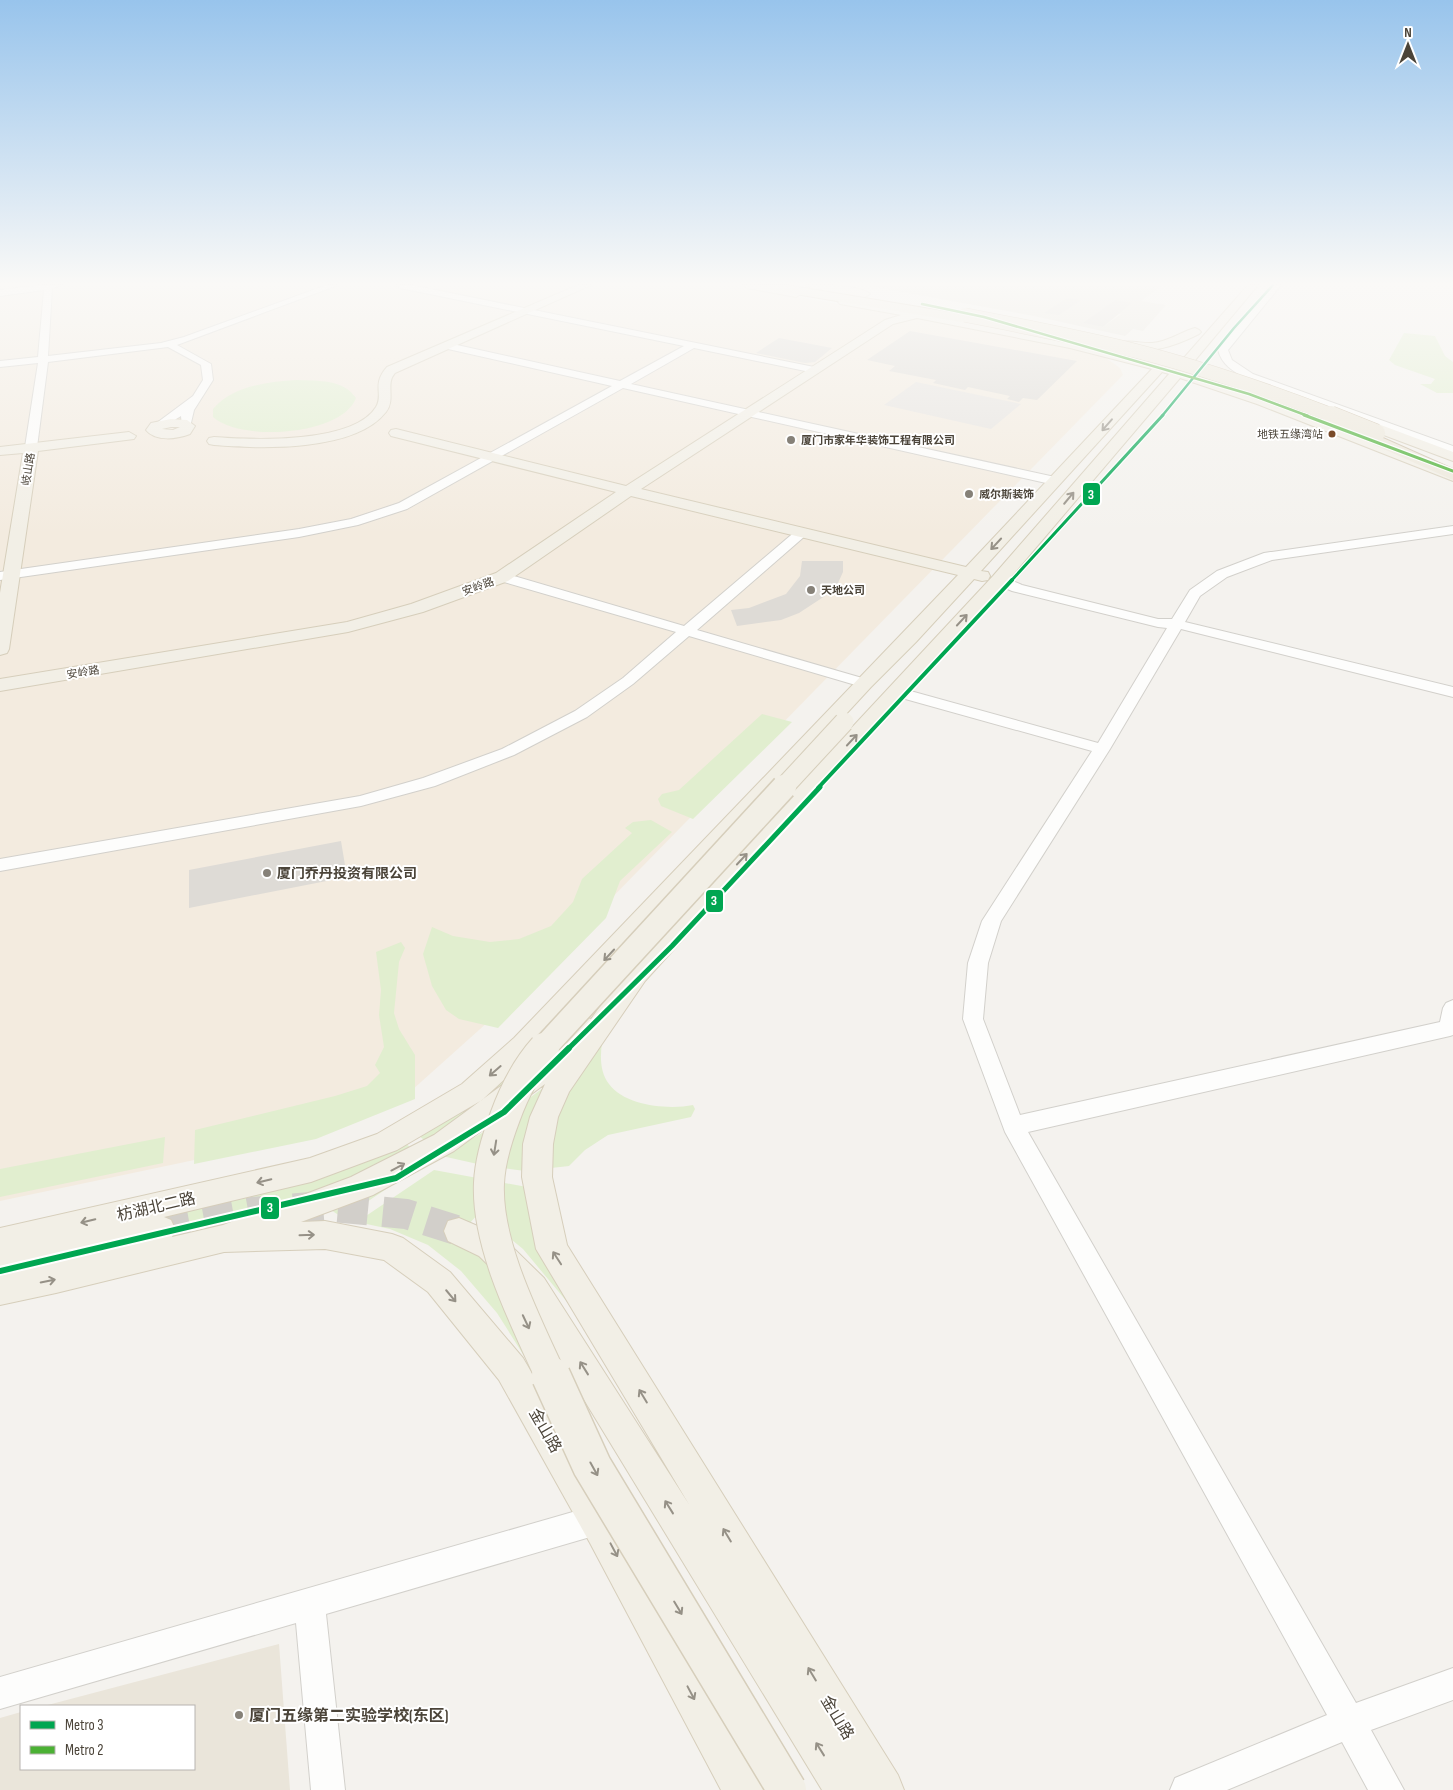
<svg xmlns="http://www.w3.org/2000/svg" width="1453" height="1790" font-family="'Sofia Sans Condensed','Noto Sans SC',sans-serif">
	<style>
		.residential { fill: #e7e4dc; fill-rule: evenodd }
		.commercial { fill: #f3ebdf }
		.education { fill: #eae5da }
		.green { fill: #e1eecf }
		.parking { fill: #e6e3df }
		.building { fill: #dedbd6 }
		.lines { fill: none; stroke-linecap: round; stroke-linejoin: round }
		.major-tunnel { stroke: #d2cfca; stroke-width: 30; stroke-dasharray: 30 15; stroke-linecap: butt }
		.minor-casing { stroke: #d2d0cb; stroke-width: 2 }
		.major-casing { stroke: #d6cebb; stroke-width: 2 }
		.highway-casing { stroke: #ccbfa9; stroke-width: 2 }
		.minor { fill: #fdfdfc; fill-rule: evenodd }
		.major { fill: #f2efe6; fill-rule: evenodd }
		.highway { fill: #ede8db; fill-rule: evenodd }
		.major-bridge-far3-casing { stroke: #d6cebb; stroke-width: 21; stroke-linecap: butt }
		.major-bridge-far2-casing { stroke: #d6cebb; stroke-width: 27; stroke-linecap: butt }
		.major-bridge-far1-casing { stroke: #d6cebb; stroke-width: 32; stroke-linecap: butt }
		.major-bridge-casing { stroke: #d6cebb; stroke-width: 41; stroke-linecap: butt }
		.highway-bridge-far1-casing { stroke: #ccbfa9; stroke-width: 15; stroke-linecap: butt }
		.highway-bridge-casing { stroke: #ccbfa9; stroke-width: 19; stroke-linecap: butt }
		.major-bridge-far3 { stroke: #f2efe6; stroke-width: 19 }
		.major-bridge-far2 { stroke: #f2efe6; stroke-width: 24 }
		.major-bridge-far1 { stroke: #f2efe6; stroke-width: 30 }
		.major-bridge { stroke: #f2efe6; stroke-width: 38 }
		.highway-bridge-far1 { stroke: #ede8db; stroke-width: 14 }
		.highway-bridge { stroke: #ede8db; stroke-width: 18 }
		.metro-1-far4-casing { stroke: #fff; stroke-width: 4.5 }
		.metro-1-far3-casing { stroke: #fff; stroke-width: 5.5 }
		.metro-1-far2-casing { stroke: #fff; stroke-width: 7 }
		.metro-1-far1-casing { stroke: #fff; stroke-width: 9 }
		.metro-1-casing { stroke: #fff; stroke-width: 10 }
		.metro-2-far1-casing { stroke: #fff; stroke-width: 4.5 }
		.metro-2-casing { stroke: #fff; stroke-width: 5.5 }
		.metro-1-far4 { stroke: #00a651; stroke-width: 2.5 }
		.metro-1-far3 { stroke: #00a651; stroke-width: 3 }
		.metro-1-far2 { stroke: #00a651; stroke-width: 4 }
		.metro-1-far1 { stroke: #00a651; stroke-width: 5 }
		.metro-1 { stroke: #00a651; stroke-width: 6 }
		.metro-2-far1 { stroke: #4bb134; stroke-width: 2.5 }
		.metro-2 { stroke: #4bb134; stroke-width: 3 }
		.oneway { stroke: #969187 }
		.bus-dot { fill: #7a4b2a; stroke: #fff; stroke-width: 2 }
		.poi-dot { fill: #868178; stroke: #fff; stroke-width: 2 }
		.labels { text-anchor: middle; stroke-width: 4; stroke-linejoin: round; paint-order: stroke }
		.far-bus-label { font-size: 11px; fill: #4b4439; stroke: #fff; text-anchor: end }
		.far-poi-label { font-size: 11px; font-weight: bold; fill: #4b4439; stroke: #fff; text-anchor: start }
		.far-street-label { font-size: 11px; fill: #4b4439; stroke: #fff }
		.poi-label { font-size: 14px; font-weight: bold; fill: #4b4439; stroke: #fff; text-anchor: start }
		.near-street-label { font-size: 16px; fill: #4b4439; stroke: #fff }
		.near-poi-label { font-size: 16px; font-weight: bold; fill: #4b4439; stroke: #fff; text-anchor: start }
		.line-badge { stroke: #fff; stroke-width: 2 }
		.badge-label { font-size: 14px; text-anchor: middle; font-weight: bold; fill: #fff }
	</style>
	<rect width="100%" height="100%" fill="#f4f2ee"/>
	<path class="residential" d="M863,285H1162L1141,301L1166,305L1143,331L1133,329L1125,336L1034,316ZM1101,310L1121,314L1103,327L1084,323Z"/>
	<path class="commercial" d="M0,285H731L1021,337L1103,356L1120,368L1123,375L508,1004L402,1099L318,1134L0,1201Z"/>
	<path class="education" d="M279,1644L290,1790H0V1718L21,1712V1769H194V1706H44Z"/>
	<path class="green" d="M1404,333L1435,336L1445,356L1453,362V393H1437L1420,384H1431L1435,379L1395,365L1389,360Z
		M297,380C318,381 343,379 356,398C342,436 240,442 213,417V409C233,385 268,382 297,380Z
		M762,714L792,722L693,819L661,806L658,799L662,794L679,790Z
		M651,820L672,832L620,881L606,918L498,1028L459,1019L446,1010L432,986L423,954L432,927L453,936L490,942L519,939L551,926L573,902L582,879L632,833L625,828L633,822Z
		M401,942L405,948L399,962L394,1013L399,1029L415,1055V1099L316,1139L194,1164L195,1130L335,1096L367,1086L380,1073L375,1065L384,1047L379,1015L381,990L376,952Z
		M602,1043C600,1057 600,1072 609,1084C625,1106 669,1110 693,1105L695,1109L691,1117L608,1135L585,1150L569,1166L551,1168L554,1128L565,1097Z
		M520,1073L427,1142L419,1136L504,1077Z
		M543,1088L525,1171L482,1165L442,1156L482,1133Z
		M165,1137L163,1163L0,1197V1169Z
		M406,1143L413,1151C366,1172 319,1193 269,1206C236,1215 202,1222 168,1230L170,1209Z
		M425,1163L343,1218L331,1210Z
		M434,1170L527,1187C529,1231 552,1270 573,1309L523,1249L479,1213L457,1237L488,1260L577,1381L550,1397L497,1313L461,1271L428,1245L390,1229L357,1222Z"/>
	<path class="parking" d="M916,382L1021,404L991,429L884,405Z"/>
	<path class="building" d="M1067,298L1081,300L1059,315L1044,313Z
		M1115,300L1132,303L1103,327L1083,323Z
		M910,331L1077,361L1037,400L1023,398L1019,402L1007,399L1010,396L968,387L965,390L933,383L936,380L889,371L895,366L867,360Z
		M779,338L832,348L815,362L805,363L756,353Z
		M802,561H843V572L838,583L828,594L799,613L781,620L737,626L731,610L749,608L786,594L800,576Z
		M341,841L347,877L189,908V870Z"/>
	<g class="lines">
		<path class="major-tunnel" d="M160,1229L252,1212L323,1206L406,1214L459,1231"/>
		<g class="minor-casing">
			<path id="minor" d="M42,285H62L52,288L48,356L161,343L184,337L327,285H338L177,345L211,364L213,380L194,410L190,427H182L181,416L163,427H155L154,425L193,396L203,380L201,365L168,347L48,362L37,447L31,450L25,447L38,363L0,367V361L38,357L44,290L0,296V290Z
				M396,285H411L819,368V372L815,373L694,348L631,384L1055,477L1061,481L1055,485L623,388L407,509L358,525L299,537L0,580V572L299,529L351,519L399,503L612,386L448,349L445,348V344L448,343L620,381L684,346L400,288Z
				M1273,285H1281L1228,350L1232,360L1253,374L1453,446V453L1245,378C1233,371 1222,365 1218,350Z
				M1453,526V534L1272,560L1227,577L1200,596L1185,622L1453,687V697L1181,629L1110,749L1001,921L988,963L983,1019L1020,1115L1440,1022L1443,1008L1446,1003L1453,1000V1035L1450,1036L1028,1132L1356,1703L1453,1668V1700L1371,1730L1404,1790H1368L1342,1742L1227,1790H1170L1175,1778L1327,1715L1005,1132L963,1019L968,963L982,921L1092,751L891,695L888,692L891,689L896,687L1098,743L1167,628L1158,627L1012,591L994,583L992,580L994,577H1004L1022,585L1158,619H1172L1190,590L1217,571L1264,553Z
				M801,529L805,530L807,533L805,536L697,630L869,680L872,683L869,686H859L689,636L633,684L587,717L514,755L435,786L361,806L0,871V859L360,796L423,778L502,749L575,711L623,678L676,632L497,580L495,577L497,574H507L684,626L797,530Z
				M597,1505L607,1510L612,1520L607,1530L597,1535L326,1614L345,1790H311L296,1623L0,1709V1677Z"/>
		</g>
		<g class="major-casing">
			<path id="major" d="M578,285H591L395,373C385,384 396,399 386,412C355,452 260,449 214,445L209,444L207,441L209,438L214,437C253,440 353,444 376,407C384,394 371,385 387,367Z
				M742,285C755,284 792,285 801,294L796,297L747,288Z
				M806,285C819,284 861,285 870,294L865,297L811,288Z
				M1248,285H1258L1186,371L1267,398L1453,472V481L1257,404L1180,378L1005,584L645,981L569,1092L558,1117L553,1144L552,1177L567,1245L898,1775L904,1790H822L522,1298L479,1256L448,1241L444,1231L448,1221L459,1218L501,1236L544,1278L690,1506L536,1249L522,1177L523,1144L530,1117L545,1084L454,1151L373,1195L301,1222L325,1221L392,1234L403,1238L450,1272L523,1358L616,1517L759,1775L765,1790H721L590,1543L499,1380L428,1292L384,1260L325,1249L224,1252L56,1293L0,1305V1228L310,1158L377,1134L462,1084L514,1038L958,575L631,496L508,581L423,612L348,632L0,691V679L347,622L411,604L496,573L616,492L391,436L389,433L391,430L396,429L626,486L885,320L901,315L840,304L838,302L840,300L844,299L1033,333L1157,363L1166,357L1172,361L1168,366L1175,368ZM917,318L1070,348L1152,369L966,567L641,489L893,324ZM1162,372L1169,374L993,576L627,969L591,1019L585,1017L576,1020L532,1063L434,1135L351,1177L223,1225L172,1237L175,1229L171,1220L164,1217L311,1182L397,1150L482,1100L534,1052L871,687L916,642L974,579L982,581L988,580L990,576L988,572L981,571Z
				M1195,328L1199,330L1201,332L1199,334C1173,347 1148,355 1119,348L1117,345C1124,338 1142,344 1152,343C1168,342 1180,332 1195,328Z
				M1354,415L1453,452V461L1349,422L1347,419Z
				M171,419L187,420L195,426L190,434C177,439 156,442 146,430L151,423ZM171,427H180L173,430L162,429Z
				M129,432L136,436L134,439L38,451L9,649L7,653L0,655V593L23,453L0,455V447Z"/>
		</g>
		<g class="highway-casing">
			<path id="highway" d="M760,285H786L961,314L968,318L961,322L766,289Z
				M1365,430L1453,469V480L1359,438L1357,435L1359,432Z"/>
		</g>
		<use href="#minor" class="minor"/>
		<use href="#major" class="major"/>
		<use href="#highway" class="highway"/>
		<g class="major-bridge-far3-casing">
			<path id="major-bridge-far3" d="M783,788L844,722"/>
		</g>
		<g class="major-bridge-far2-casing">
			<path id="major-bridge-far2" d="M543,1049L784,787"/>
		</g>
		<g class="major-bridge-far1-casing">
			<path id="major-bridge-far1" d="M544,1048C526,1068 514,1092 505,1117C497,1138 490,1161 489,1183C486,1245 526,1322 551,1377"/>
		</g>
		<g class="major-bridge-casing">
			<path id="major-bridge" d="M551,1376L592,1466L787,1790"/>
		</g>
		<g class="highway-bridge-far1-casing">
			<path id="highway-bridge-far1" d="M965,315C1022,326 1079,337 1136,351C1203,368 1269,391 1334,416"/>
		</g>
		<g class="highway-bridge-casing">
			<path id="highway-bridge" d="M1331,415L1376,433"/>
		</g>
		<use href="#major-bridge-far3" class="major-bridge-far3"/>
		<use href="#major-bridge-far2" class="major-bridge-far2"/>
		<use href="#major-bridge-far1" class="major-bridge-far1"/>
		<use href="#major-bridge" class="major-bridge"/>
		<use href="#highway-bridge-far1" class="highway-bridge-far1"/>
		<use href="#highway-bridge" class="highway-bridge"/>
		<g class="metro-1-far4-casing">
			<path id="metro-1-far4" d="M1162,416L1234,328L1273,285"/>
		</g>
		<g class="metro-1-far3-casing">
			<path id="metro-1-far3" d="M1011,581L1163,415"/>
		</g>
		<g class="metro-1-far2-casing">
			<path id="metro-1-far2" d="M818,788L1012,580"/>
		</g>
		<g class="metro-1-far1-casing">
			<path id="metro-1-far1" d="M568,1049L672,946L820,787"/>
		</g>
		<g class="metro-1-casing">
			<path id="metro-1" d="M0,1271L396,1178L504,1112L569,1048"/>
		</g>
		<g class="metro-2-far1-casing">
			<path id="metro-2-far1" d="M922,304L984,317L1249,394L1308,416"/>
		</g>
		<g class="metro-2-casing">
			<path id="metro-2" d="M1304,415L1453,471"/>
		</g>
		<use href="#metro-1-far4" class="metro-1-far4"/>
		<use href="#metro-1-far3" class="metro-1-far3"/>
		<use href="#metro-1-far2" class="metro-1-far2"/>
		<use href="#metro-1-far1" class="metro-1-far1"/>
		<use href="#metro-1" class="metro-1"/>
		<use href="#metro-2-far1" class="metro-2-far1"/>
		<use href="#metro-2" class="metro-2"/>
	</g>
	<defs><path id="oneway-shaft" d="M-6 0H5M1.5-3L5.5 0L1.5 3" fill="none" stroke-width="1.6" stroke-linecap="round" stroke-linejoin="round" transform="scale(1.25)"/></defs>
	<g class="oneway">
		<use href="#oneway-shaft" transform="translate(1107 425) rotate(131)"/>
		<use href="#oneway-shaft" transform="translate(1069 498) rotate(-50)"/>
		<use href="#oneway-shaft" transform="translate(996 544) rotate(133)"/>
		<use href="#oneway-shaft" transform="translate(962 620) rotate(-47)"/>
		<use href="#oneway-shaft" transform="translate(852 740) rotate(-47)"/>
		<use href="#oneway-shaft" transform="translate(742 859) rotate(-47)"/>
		<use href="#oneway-shaft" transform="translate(609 955) rotate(133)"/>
		<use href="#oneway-shaft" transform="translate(495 1071) rotate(139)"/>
		<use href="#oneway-shaft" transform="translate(495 1148) rotate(99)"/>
		<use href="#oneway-shaft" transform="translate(398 1167) rotate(-28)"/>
		<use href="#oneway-shaft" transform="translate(264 1181) rotate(167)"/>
		<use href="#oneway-shaft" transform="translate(88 1221) rotate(167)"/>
		<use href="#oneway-shaft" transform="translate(307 1235) rotate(-2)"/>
		<use href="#oneway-shaft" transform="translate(557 1258) rotate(-123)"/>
		<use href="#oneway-shaft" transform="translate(48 1281) rotate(-11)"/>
		<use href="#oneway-shaft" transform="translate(451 1296) rotate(50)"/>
		<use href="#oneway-shaft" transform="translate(526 1322) rotate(65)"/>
		<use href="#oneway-shaft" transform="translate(584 1368) rotate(-122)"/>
		<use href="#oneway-shaft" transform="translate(643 1396) rotate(-121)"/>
		<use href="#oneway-shaft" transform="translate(594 1469) rotate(61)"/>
		<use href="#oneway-shaft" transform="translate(669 1507) rotate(-122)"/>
		<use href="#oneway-shaft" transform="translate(727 1535) rotate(-121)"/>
		<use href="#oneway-shaft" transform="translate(614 1550) rotate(62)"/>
		<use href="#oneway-shaft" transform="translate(678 1608) rotate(59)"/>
		<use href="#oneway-shaft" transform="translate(812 1674) rotate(-121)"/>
		<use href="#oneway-shaft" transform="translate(691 1693) rotate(62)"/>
		<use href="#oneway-shaft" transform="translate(820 1749) rotate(-122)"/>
	</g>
	<linearGradient id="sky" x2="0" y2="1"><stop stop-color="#98c4ec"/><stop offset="0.53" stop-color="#faf9f7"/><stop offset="1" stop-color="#faf9f7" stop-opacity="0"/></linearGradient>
	<rect width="1453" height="535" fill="url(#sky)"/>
	<circle class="bus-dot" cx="1332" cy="434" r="4.5"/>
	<g class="poi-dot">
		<circle cx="791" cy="440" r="5"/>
		<circle cx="969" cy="494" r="5"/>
		<circle cx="811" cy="590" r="5"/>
		<circle cx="267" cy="873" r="5"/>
		<circle cx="239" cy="1715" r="5"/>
	</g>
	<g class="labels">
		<g class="far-bus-label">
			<text x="1323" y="438">地铁五缘湾站</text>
		</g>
		<g class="far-poi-label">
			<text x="801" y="444">厦门市家年华装饰工程有限公司</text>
			<text x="979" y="498">威尔斯装饰</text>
			<text x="821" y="594">天地公司</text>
		</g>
		<g class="far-street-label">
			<text transform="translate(28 469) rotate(-81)" y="4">岐山路</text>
			<text transform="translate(478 586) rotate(-20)" y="4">安岭路</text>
			<text transform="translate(83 672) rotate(-9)" y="4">安岭路</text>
		</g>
		<g class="poi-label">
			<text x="277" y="878">厦门乔丹投资有限公司</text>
		</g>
		<g class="near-street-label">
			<text transform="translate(156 1206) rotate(-13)" y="6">枋湖北二路</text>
			<text transform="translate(546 1430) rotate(60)" y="6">金山路</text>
			<text transform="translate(838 1717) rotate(59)" y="6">金山路</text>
		</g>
		<g class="near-poi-label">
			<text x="249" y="1721">厦门五缘第二实验学校(东区)</text>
		</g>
	</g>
	<g class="line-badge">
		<rect x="1082" y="482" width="19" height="24" rx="5" fill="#00a651"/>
		<rect x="705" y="889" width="19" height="24" rx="5" fill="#00a651"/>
		<rect x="260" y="1196" width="20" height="24" rx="5" fill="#00a651"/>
	</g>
	<g class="badge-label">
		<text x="1091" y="499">3</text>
		<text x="714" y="905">3</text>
		<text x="270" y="1212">3</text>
	</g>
	<rect x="20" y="1705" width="175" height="65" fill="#ffffff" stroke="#b7b4b0"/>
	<rect x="30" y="1721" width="25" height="8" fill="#00a651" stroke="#b7b4b0"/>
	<text x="65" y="1730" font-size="15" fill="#4b4439">Metro 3</text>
	<rect x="30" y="1746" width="25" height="8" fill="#4bb134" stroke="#b7b4b0"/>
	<text x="65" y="1755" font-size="15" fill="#4b4439">Metro 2</text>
	<g transform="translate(1408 45)" stroke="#ffffff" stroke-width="4" paint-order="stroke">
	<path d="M0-4L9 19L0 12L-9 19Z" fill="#4b4439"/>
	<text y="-8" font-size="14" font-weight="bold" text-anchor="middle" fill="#4b4439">N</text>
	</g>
</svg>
